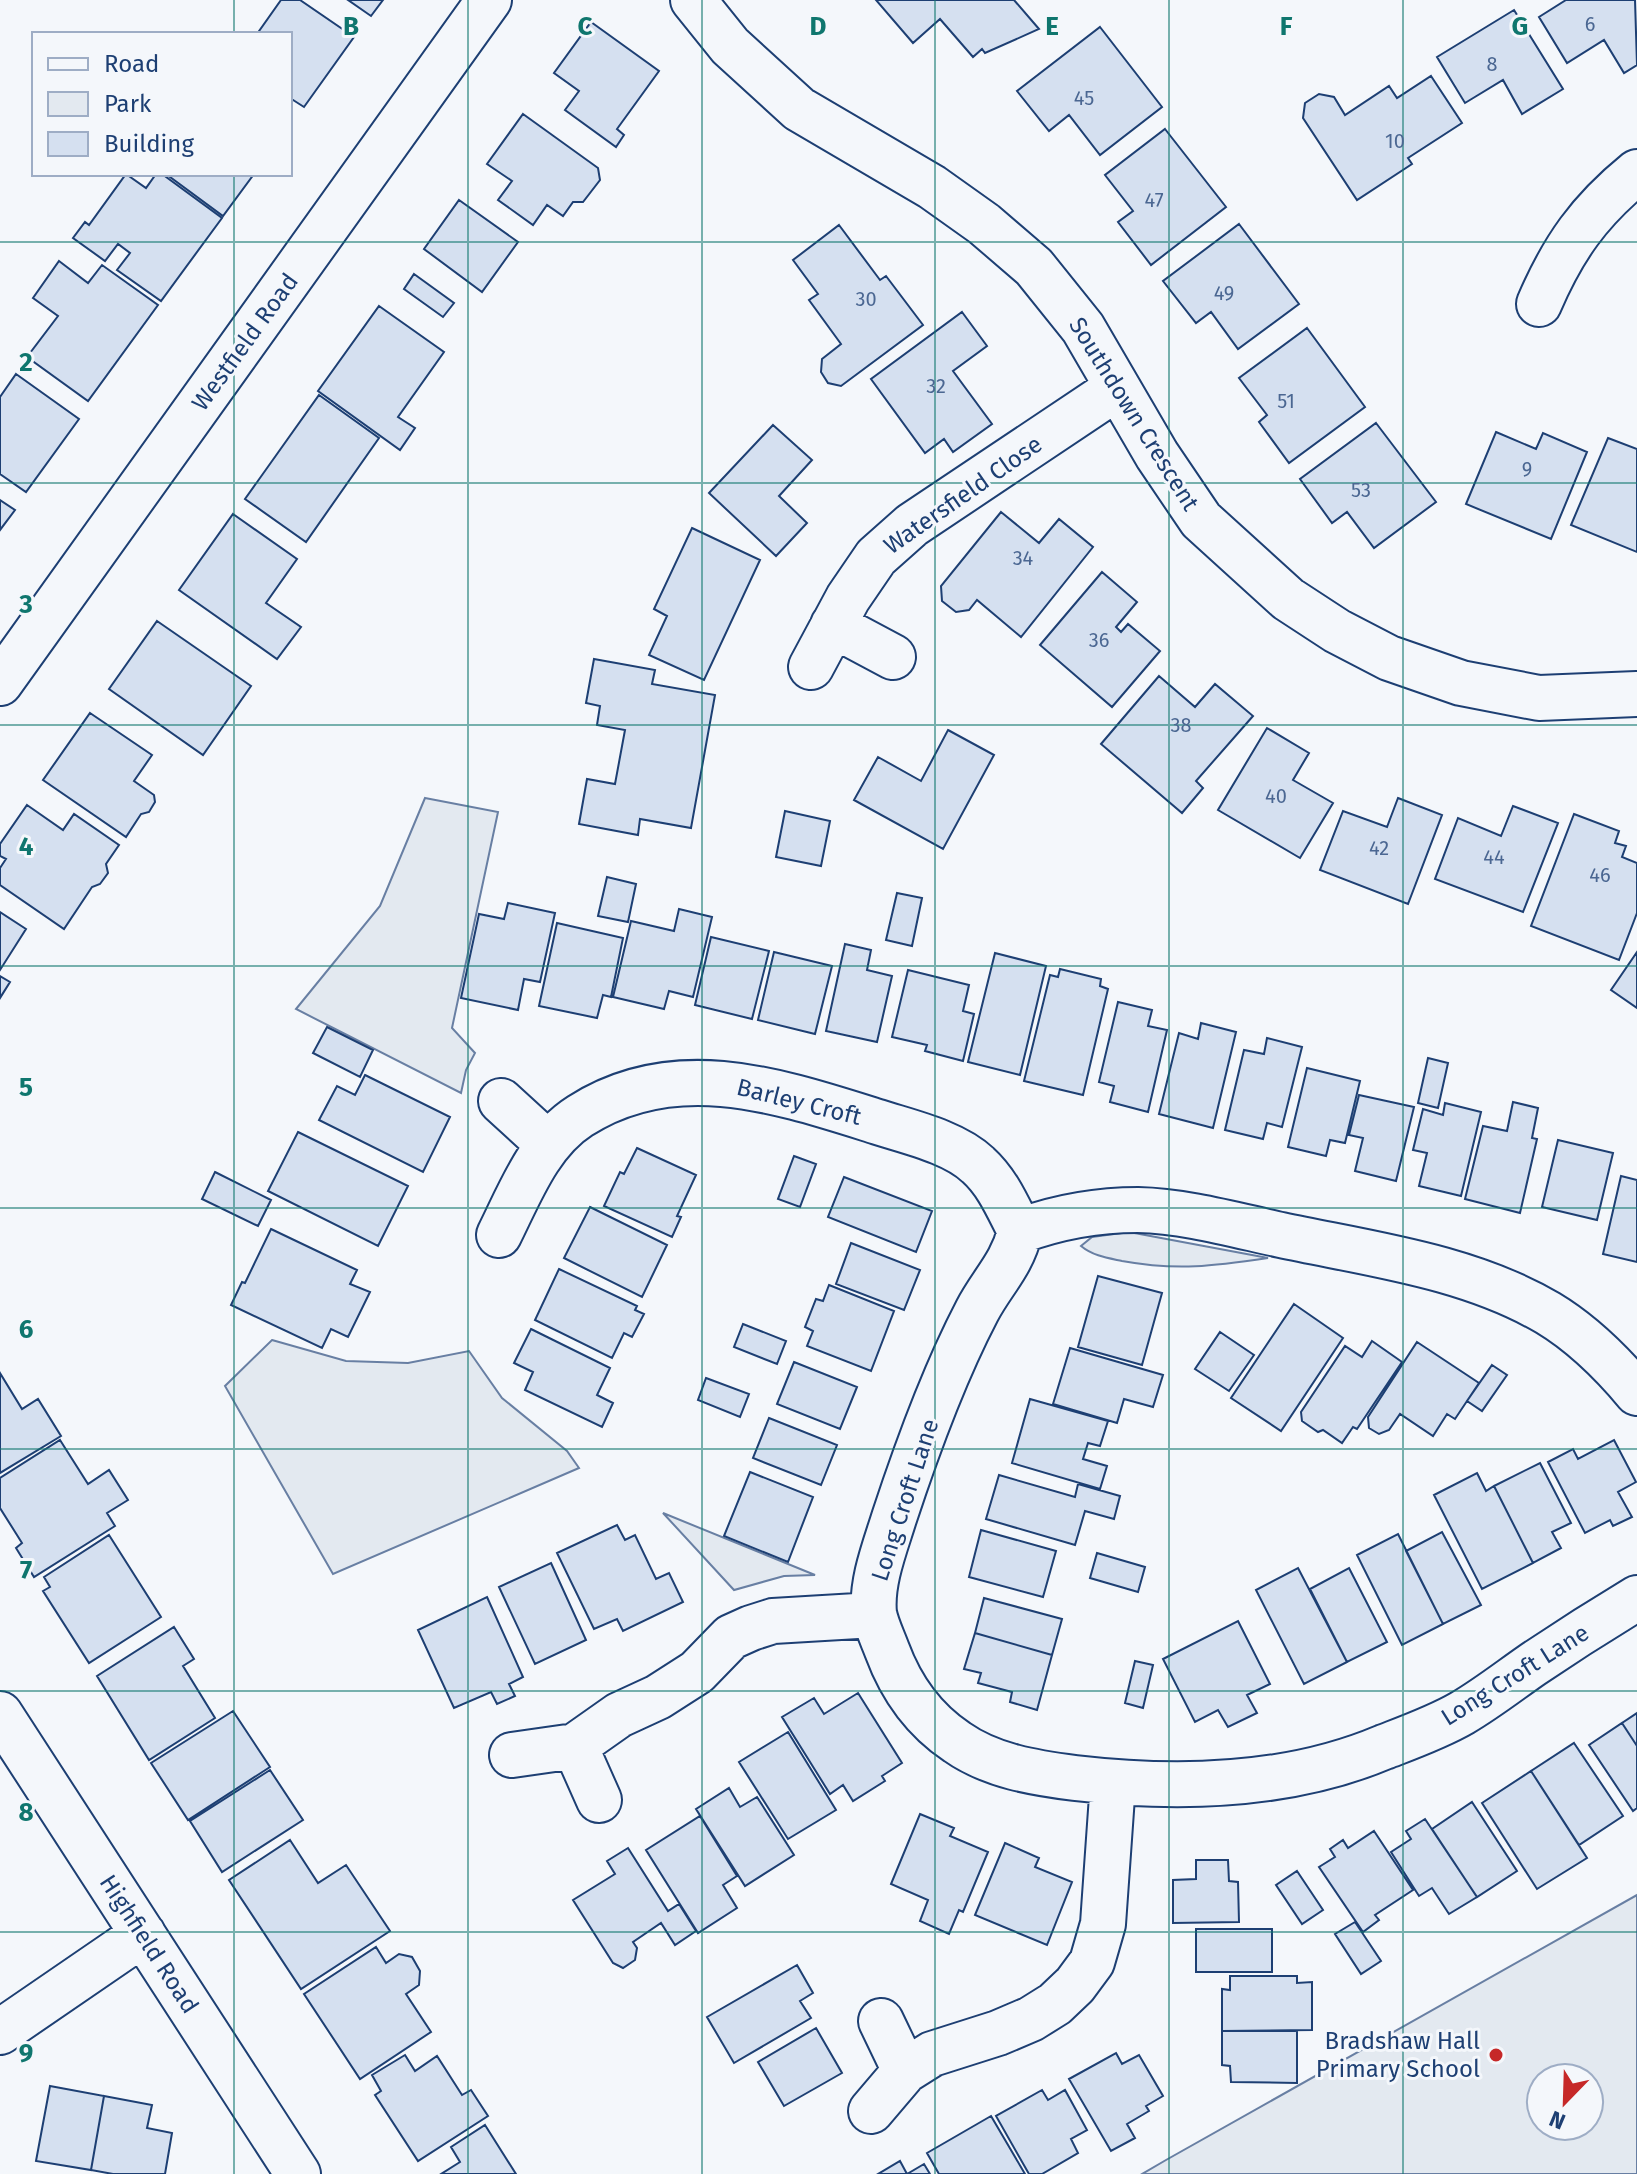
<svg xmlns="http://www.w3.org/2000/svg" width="1637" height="2174" font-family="'Fira Sans',sans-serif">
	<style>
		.green { fill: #e3e9f0; stroke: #687fa3; stroke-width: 2; fill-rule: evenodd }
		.building { fill: #d5e0f0; stroke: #1d3f73; stroke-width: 2 }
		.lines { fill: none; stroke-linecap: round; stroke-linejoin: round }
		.minor-casing { stroke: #1d3f73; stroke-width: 48 }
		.minor { stroke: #f4f7fb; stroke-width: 44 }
		.grid { fill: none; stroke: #0f766e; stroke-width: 2; stroke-opacity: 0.55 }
		.poi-dot { fill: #c62828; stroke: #f4f7fb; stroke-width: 3 }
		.labels { text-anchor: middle; stroke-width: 6; stroke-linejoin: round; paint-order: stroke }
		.number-label { font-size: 20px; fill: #4b6792 }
		.street-label { font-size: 24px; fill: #1d3f73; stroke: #f4f7fb }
		.poi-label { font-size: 24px; fill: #1d3f73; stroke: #f4f7fb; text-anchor: end }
		.grid-label { font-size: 26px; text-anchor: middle; font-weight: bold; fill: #0f766e; stroke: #f4f7fb; stroke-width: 6; stroke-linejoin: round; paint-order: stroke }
	</style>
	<rect width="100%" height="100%" fill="#f4f7fb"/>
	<path class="green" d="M425,798L498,812L452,1028L475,1053L466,1070L461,1093L296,1009L380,906Z
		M1129,1232L1268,1258C1214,1266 1177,1271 1122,1261C1108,1258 1093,1256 1081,1246L1092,1237Z
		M272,1340L346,1361L408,1363L469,1351L502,1398L567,1451L579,1468L333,1574L225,1386Z
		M663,1513L815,1575L784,1576L734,1590Z
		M1637,1895V2174H1142L1166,2160ZM1541,2078H1589V2126H1541Z"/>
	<path class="building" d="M281,0H300L354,37L304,107L290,98V34H257Z
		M348,0H383L371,16Z
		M876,0H1014L1039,29L985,53L982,49L973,57L940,19L913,43Z
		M1566,0H1635L1637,65L1624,73L1604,40L1567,63L1539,17Z
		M1514,10L1563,89L1522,114L1503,80L1465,103L1437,57Z
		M591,22L659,71L617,129L624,135L616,147L565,110L579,91L554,73Z
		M1100,27L1162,107L1100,155L1069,115L1049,131L1017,91Z
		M1431,76L1462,123L1408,158L1412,164L1357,200L1303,118L1305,103L1319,94L1334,97L1345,115L1389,86L1397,98Z
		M523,114L598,168L600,180L583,202H573L563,216L547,205L533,225L498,200L512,181L487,164Z
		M1165,129L1226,207L1151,265L1118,222L1133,211L1105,175Z
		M126,174L146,188L156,174H162L222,218L161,301L117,270L130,253L118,244L105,261L73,238L85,222L89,225Z
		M166,174H254L223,216Z
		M459,200L518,242L482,292L424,249Z
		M1239,224L1299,304L1238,349L1211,312L1196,323L1163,281Z
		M839,225L880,280L886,276L923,325L841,386L828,383L821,372L822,359L841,344L809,300L818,294L793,260Z
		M59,261L88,283L102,265L158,305L88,401L27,357L58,316L33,298Z
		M414,274L454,303L443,317L404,289Z
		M379,306L444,352L398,417L415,428L400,450L318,391Z
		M962,312L987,346L953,371L992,424L953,452L944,439L925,453L871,379Z
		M1307,328L1365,407L1289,463L1259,422L1267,415L1239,378Z
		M16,374L79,419L26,492L0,474V397Z
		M319,395L379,438L306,542L245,499Z
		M1376,423L1436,502L1374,548L1347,512L1332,523L1300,479Z
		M773,425L812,460L779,496L807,523L776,556L709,493Z
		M1496,432L1536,449L1543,433L1587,452L1551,539L1466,504Z
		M1608,438L1637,449V552L1571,525Z
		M0,500L15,510L0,530Z
		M1001,512L1039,543L1059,519L1093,547L1021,637L977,600L969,610L956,612L942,601L941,586Z
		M233,514L297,559L266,603L301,627L277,659L179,590Z
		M692,528L760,560L704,680L649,655L667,616L654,609Z
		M1102,572L1137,602L1116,627L1121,632L1128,624L1160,651L1112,707L1040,645Z
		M157,621L251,686L203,755L109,689Z
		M594,659L655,670L652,684L715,695L691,828L640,819L638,835L579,824L587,779L615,784L625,730L597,725L600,706L586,703Z
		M1159,676L1195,707L1215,684L1253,716L1196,781L1203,788L1182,813L1101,744Z
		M90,713L152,755L134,781L154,795L155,802L149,812L141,814L126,837L43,780Z
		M1267,728L1309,753L1293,780L1333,803L1300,858L1218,810Z
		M948,730L994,755L943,849L854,800L878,757L921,781Z
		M1398,798L1442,815L1408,904L1320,870L1343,811L1387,827Z
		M27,805L63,830L74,814L119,845L106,864L108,873L100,884L92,887L64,929L0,885V868L6,859L0,856V844Z
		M1513,806L1558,823L1523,912L1435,879L1458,818L1501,836Z
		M785,811L830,821L821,866L776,857Z
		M1574,814L1619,831L1615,843L1626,846L1622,857L1637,863V913L1619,960L1531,926Z
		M607,877L636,884L628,922L598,916Z
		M897,893L922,898L912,946L886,940Z
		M508,903L555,913L540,982L524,979L518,1010L461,998L479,914L504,919Z
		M679,909L712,917L693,997L669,991L664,1009L613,997L631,921L674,931Z
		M0,912L26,929L0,970Z
		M557,923L623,938L611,997L603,995L597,1018L539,1006Z
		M711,937L769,951L752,1019L695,1005Z
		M845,944L871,950L867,970L892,976L877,1042L826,1031Z
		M774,952L832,966L815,1034L758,1020Z
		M1637,952V1008L1611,990Z
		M995,953L1046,966L1020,1075L968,1062Z
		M1060,969L1101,979L1100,986L1108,989L1083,1095L1024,1081L1050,975L1058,977Z
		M908,970L969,985L963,1011L974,1014L963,1061L925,1051L927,1045L892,1037Z
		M0,976L10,982L0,998Z
		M1118,1002L1152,1010L1148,1026L1167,1030L1148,1112L1110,1102L1114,1086L1099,1082Z
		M1201,1023L1236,1032L1213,1128L1159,1114L1179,1033L1198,1039Z
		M327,1027L373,1050L360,1077L313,1053Z
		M1267,1038L1302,1047L1282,1127L1267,1123L1263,1139L1225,1130L1244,1050L1264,1054Z
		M1428,1058L1448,1063L1438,1108L1418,1103Z
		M1307,1068L1360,1081L1345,1143L1330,1140L1326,1156L1288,1147Z
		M365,1075L450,1117L423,1172L319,1120L337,1086L355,1095Z
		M1359,1095L1414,1107L1396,1181L1355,1171L1363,1138L1349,1135Z
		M1513,1102L1538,1108L1532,1138L1537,1139L1520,1213L1465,1199L1483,1126L1507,1131Z
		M1445,1103L1481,1112L1461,1196L1419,1186L1427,1153L1413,1150L1423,1109L1443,1115Z
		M298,1132L408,1186L378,1246L268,1191Z
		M1558,1140L1613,1153L1597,1220L1542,1207Z
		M637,1148L696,1175L677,1216L681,1217L672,1237L604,1206L620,1172L624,1174Z
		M794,1156L816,1164L800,1207L778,1199Z
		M215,1172L271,1200L258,1226L202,1199Z
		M1621,1176L1637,1180V1262L1603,1254Z
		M844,1177L932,1211L916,1252L828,1217Z
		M590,1207L667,1245L642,1297L564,1258Z
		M271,1229L357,1270L350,1284L370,1292L348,1337L331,1329L322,1348L231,1305L242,1282L245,1283Z
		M851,1243L920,1270L904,1310L836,1284Z
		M559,1269L637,1306L635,1310L644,1314L632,1337L624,1333L612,1358L535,1320Z
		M1098,1276L1162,1293L1142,1365L1078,1347Z
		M829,1285L894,1311L871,1371L807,1346L813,1331L805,1327L816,1299L823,1301Z
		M1294,1304L1343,1338L1281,1431L1231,1398Z
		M743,1324L786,1341L777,1364L734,1347Z
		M531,1329L610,1368L597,1395L613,1403L602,1427L525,1390L533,1372L514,1363Z
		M1220,1332L1254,1355L1229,1391L1195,1369Z
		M1372,1341L1402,1362L1357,1429L1353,1427L1342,1443L1323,1430L1318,1432L1302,1421L1301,1412L1345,1346L1362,1357Z
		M1417,1342L1479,1383L1455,1419L1447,1414L1433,1436L1400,1414L1389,1430L1379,1434L1369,1428L1368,1417Z
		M1070,1348L1163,1375L1153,1407L1124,1399L1117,1423L1053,1404Z
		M794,1362L857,1387L840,1429L777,1404Z
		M1492,1365L1507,1375L1482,1411L1467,1401Z
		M0,1373L22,1409L38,1399L61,1436L0,1473Z
		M706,1378L749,1394L740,1417L698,1400Z
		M1030,1399L1108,1421L1100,1446L1088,1443L1083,1459L1107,1466L1100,1489L1012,1463Z
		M769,1418L837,1445L821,1485L753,1458Z
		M60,1440L88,1484L109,1470L128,1500L107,1513L115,1526L34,1577L16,1548L22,1543L0,1508V1478Z
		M1614,1440L1636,1482L1618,1492L1632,1517L1613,1526L1610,1520L1585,1533L1548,1462L1573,1449L1578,1459Z
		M1540,1463L1571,1523L1552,1532L1561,1548L1533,1563L1494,1486Z
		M750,1472L813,1497L788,1562L724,1536Z
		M1477,1473L1486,1491L1494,1486L1533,1563L1482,1589L1434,1495Z
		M999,1475L1075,1497L1078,1484L1120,1496L1114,1519L1085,1511L1075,1545L986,1519Z
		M617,1525L625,1540L635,1535L656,1579L669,1573L683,1602L623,1631L617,1619L594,1629L557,1553Z
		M981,1530L1056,1551L1043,1597L969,1577Z
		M1442,1532L1481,1605L1443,1624L1406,1551Z
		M1398,1534L1443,1624L1402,1645L1357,1555Z
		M109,1535L161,1617L89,1663L43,1591L50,1587L44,1577Z
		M1097,1553L1145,1567L1138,1592L1090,1578Z
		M551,1563L586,1640L535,1664L499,1587Z
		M1298,1568L1347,1662L1304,1684L1256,1590Z
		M1349,1568L1387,1642L1347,1662L1310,1589Z
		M487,1597L523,1677L509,1684L515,1696L497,1704L491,1692L454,1708L418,1630Z
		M984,1598L1062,1619L1052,1655L975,1633Z
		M1238,1621L1270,1684L1247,1695L1257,1713L1228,1727L1218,1710L1195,1722L1163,1659Z
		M174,1627L194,1659L183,1666L215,1718L149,1760L97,1676Z
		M975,1633L1052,1655L1037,1710L1010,1702L1012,1692L978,1683L981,1673L964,1669Z
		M1135,1661L1153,1665L1143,1708L1125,1703Z
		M858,1693L902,1763L882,1776L885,1781L853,1801L843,1785L830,1794L782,1717L814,1698L824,1714Z
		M233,1711L270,1767L188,1820L151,1763Z
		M1637,1713V1746L1622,1723Z
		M1622,1723L1637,1746V1808L1633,1811L1589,1745Z
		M788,1732L836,1810L788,1839L739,1762Z
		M1574,1743L1623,1816L1579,1845L1531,1771Z
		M270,1770L303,1820L222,1872L190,1821Z
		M1531,1771L1587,1858L1537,1889L1482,1803Z
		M729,1788L740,1807L757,1797L794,1855L745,1886L696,1809Z
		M1472,1802L1517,1871L1477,1897L1432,1829Z
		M920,1814L954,1828L950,1836L988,1852L963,1912L959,1910L949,1934L920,1921L928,1900L891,1884Z
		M700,1816L737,1876L723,1885L737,1908L698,1933L646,1850Z
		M1425,1819L1477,1897L1449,1914L1432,1888L1419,1896L1391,1852L1411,1839L1406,1831Z
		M1374,1831L1413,1890L1375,1915L1379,1920L1363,1932L1319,1867L1335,1857L1330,1849L1343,1840L1348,1848Z
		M290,1840L318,1883L346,1865L390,1931L301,1989L229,1880Z
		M1005,1843L1039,1858L1035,1867L1072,1882L1047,1945L975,1915Z
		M628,1848L668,1911L679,1904L696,1931L675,1945L661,1923L633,1942L637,1948L635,1960L623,1968L613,1963L573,1900L615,1874L607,1861Z
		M1196,1860H1228L1229,1881L1238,1882L1239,1922L1173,1923V1880L1196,1879Z
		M1297,1871L1323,1910L1302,1924L1276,1885Z
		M1355,1922L1381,1961L1361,1974L1335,1934Z
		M1196,1929H1272V1972H1196Z
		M376,1947L386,1963L399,1954L412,1957L420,1971L419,1985L406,1994L431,2032L360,2079L304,1994Z
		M797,1965L813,1993L800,2001L811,2018L734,2063L707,2017Z
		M1230,1976H1297V1983L1312,1982V2030L1222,2031V1989L1230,1990Z
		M816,2028L842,2073L784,2106L758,2062Z
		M1222,2031H1297V2083L1231,2082L1230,2066L1222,2065Z
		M1116,2053L1122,2064L1139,2055L1163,2096L1146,2106L1149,2111L1127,2124L1135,2138L1111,2151L1069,2079Z
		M405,2055L415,2071L437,2056L462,2095L471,2090L488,2116L418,2161L375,2095L381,2091L372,2075Z
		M50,2086L104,2096L91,2170L36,2161Z
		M1042,2090L1048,2100L1065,2090L1087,2130L1071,2139L1078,2153L1042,2174H1029L996,2116Z
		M104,2096L152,2105L147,2128L172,2133L165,2174H113L91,2170Z
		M991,2116L1025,2174H939L927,2153Z
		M485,2125L516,2174H441L460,2162L451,2147Z
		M900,2161L907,2174L924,2164L930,2174H878Z"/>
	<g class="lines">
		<g class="minor-casing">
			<path id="minor" d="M693,0L730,46L799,109L932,187L984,224L1034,267L1083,328L1157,455L1201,520L1288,599L1337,631L1389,658L1461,683L1539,698L1637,694
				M1539,304C1563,248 1589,211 1637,172
				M833,625L893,657
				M811,667L848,598L876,557L912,525L1117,388
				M0,683L489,0
				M501,1101L548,1144
				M499,1235C520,1193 539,1142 580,1116C675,1055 779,1091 878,1122C909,1132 954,1142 978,1165C998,1183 1008,1208 1020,1231
				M1637,1393C1611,1362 1583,1334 1548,1313C1468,1266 1370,1254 1281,1235C1235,1225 1186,1211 1138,1210C1098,1210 1058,1217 1020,1231C1012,1265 992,1282 977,1311C943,1376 917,1448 894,1518C885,1547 871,1582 874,1613C876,1625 883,1639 887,1650C901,1688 924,1720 957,1742C991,1766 1035,1773 1075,1778C1178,1790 1287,1788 1384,1747C1410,1737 1438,1727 1462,1713C1486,1699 1509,1681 1532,1665C1566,1642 1602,1619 1637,1598
				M0,1714L298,2174
				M575,1746L599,1800
				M512,1755L575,1746L619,1715L658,1697L697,1672L731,1637L751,1628L773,1621L874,1615
				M881,2021L905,2071
				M0,2032L143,1934
				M871,2111L905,2071L932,2054L998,2033L1031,2019L1055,2004L1075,1985L1092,1962L1103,1924L1113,1782"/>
		</g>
		<use href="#minor" class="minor"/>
	</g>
	<path class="grid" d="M234,0V34M468,0V2174M702,0V2174M935,0V2174M1169,0V2174M1403,0V2174M234,174V2174M0,242H1637M0,483H1637M0,725H1637M0,966H1637M0,1208H1637M0,1449H1637M0,1691H1637M0,1932H1637"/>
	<circle class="poi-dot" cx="1496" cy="2055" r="8"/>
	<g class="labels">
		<g class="number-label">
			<text x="1590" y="31">6</text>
			<text x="1492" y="71">8</text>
			<text x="1084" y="105">45</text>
			<text x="1395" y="148">10</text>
			<text x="1154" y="207">47</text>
			<text x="1224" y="300">49</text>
			<text x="866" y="306">30</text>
			<text x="936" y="393">32</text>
			<text x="1286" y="408">51</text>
			<text x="1527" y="476">9</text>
			<text x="1361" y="497">53</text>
			<text x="1023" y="565">34</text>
			<text x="1099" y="647">36</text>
			<text x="1181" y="732">38</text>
			<text x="1276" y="803">40</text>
			<text x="1379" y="855">42</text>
			<text x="1494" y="864">44</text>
			<text x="1600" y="882">46</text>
		</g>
		<g class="street-label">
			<text transform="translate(245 342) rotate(-54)" y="8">Westfield Road</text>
			<text transform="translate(1134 414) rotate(58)" y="8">Southdown Crescent</text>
			<text transform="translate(963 495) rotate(-35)" y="8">Watersfield Close</text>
			<text transform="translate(799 1102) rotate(14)" y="8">Barley Croft</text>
			<text transform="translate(905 1500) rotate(-72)" y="8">Long Croft Lane</text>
			<text transform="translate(1515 1675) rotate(-32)" y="8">Long Croft Lane</text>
			<text transform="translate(149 1944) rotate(57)" y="8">Highfield Road</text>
		</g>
		<g class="poi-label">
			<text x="1480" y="2049">Bradshaw Hall<tspan x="1480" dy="28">Primary School</tspan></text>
		</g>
	</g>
	<g class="grid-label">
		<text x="351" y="35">B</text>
		<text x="585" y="35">C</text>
		<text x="818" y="35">D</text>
		<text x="1052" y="35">E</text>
		<text x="1286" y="35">F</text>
		<text x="1520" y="35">G</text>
		<text x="26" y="371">2</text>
		<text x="26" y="613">3</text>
		<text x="26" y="855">4</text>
		<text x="26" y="1096">5</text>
		<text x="26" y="1338">6</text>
		<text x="26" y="1579">7</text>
		<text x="26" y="1821">8</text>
		<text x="26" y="2062">9</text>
	</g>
	<rect x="32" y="32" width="260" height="144" fill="#f4f7fb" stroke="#9eadc5" stroke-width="2"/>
	<rect x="48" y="58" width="40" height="12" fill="#f4f7fb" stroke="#9eadc5" stroke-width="2"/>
	<text x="104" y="72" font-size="24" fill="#1d3f73">Road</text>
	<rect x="48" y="92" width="40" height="24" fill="#e3e9f0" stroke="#9eadc5" stroke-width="2"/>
	<text x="104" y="112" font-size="24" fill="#1d3f73">Park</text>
	<rect x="48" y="132" width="40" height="24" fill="#d5e0f0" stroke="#9eadc5" stroke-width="2"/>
	<text x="104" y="152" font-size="24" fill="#1d3f73">Building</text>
	<g transform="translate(1565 2102) rotate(203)"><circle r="38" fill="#f4f7fb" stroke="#9eadc5" stroke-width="2"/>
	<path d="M0-6L14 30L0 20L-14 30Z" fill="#c62828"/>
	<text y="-12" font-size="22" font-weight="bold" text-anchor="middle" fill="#1d3f73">N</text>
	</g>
</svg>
